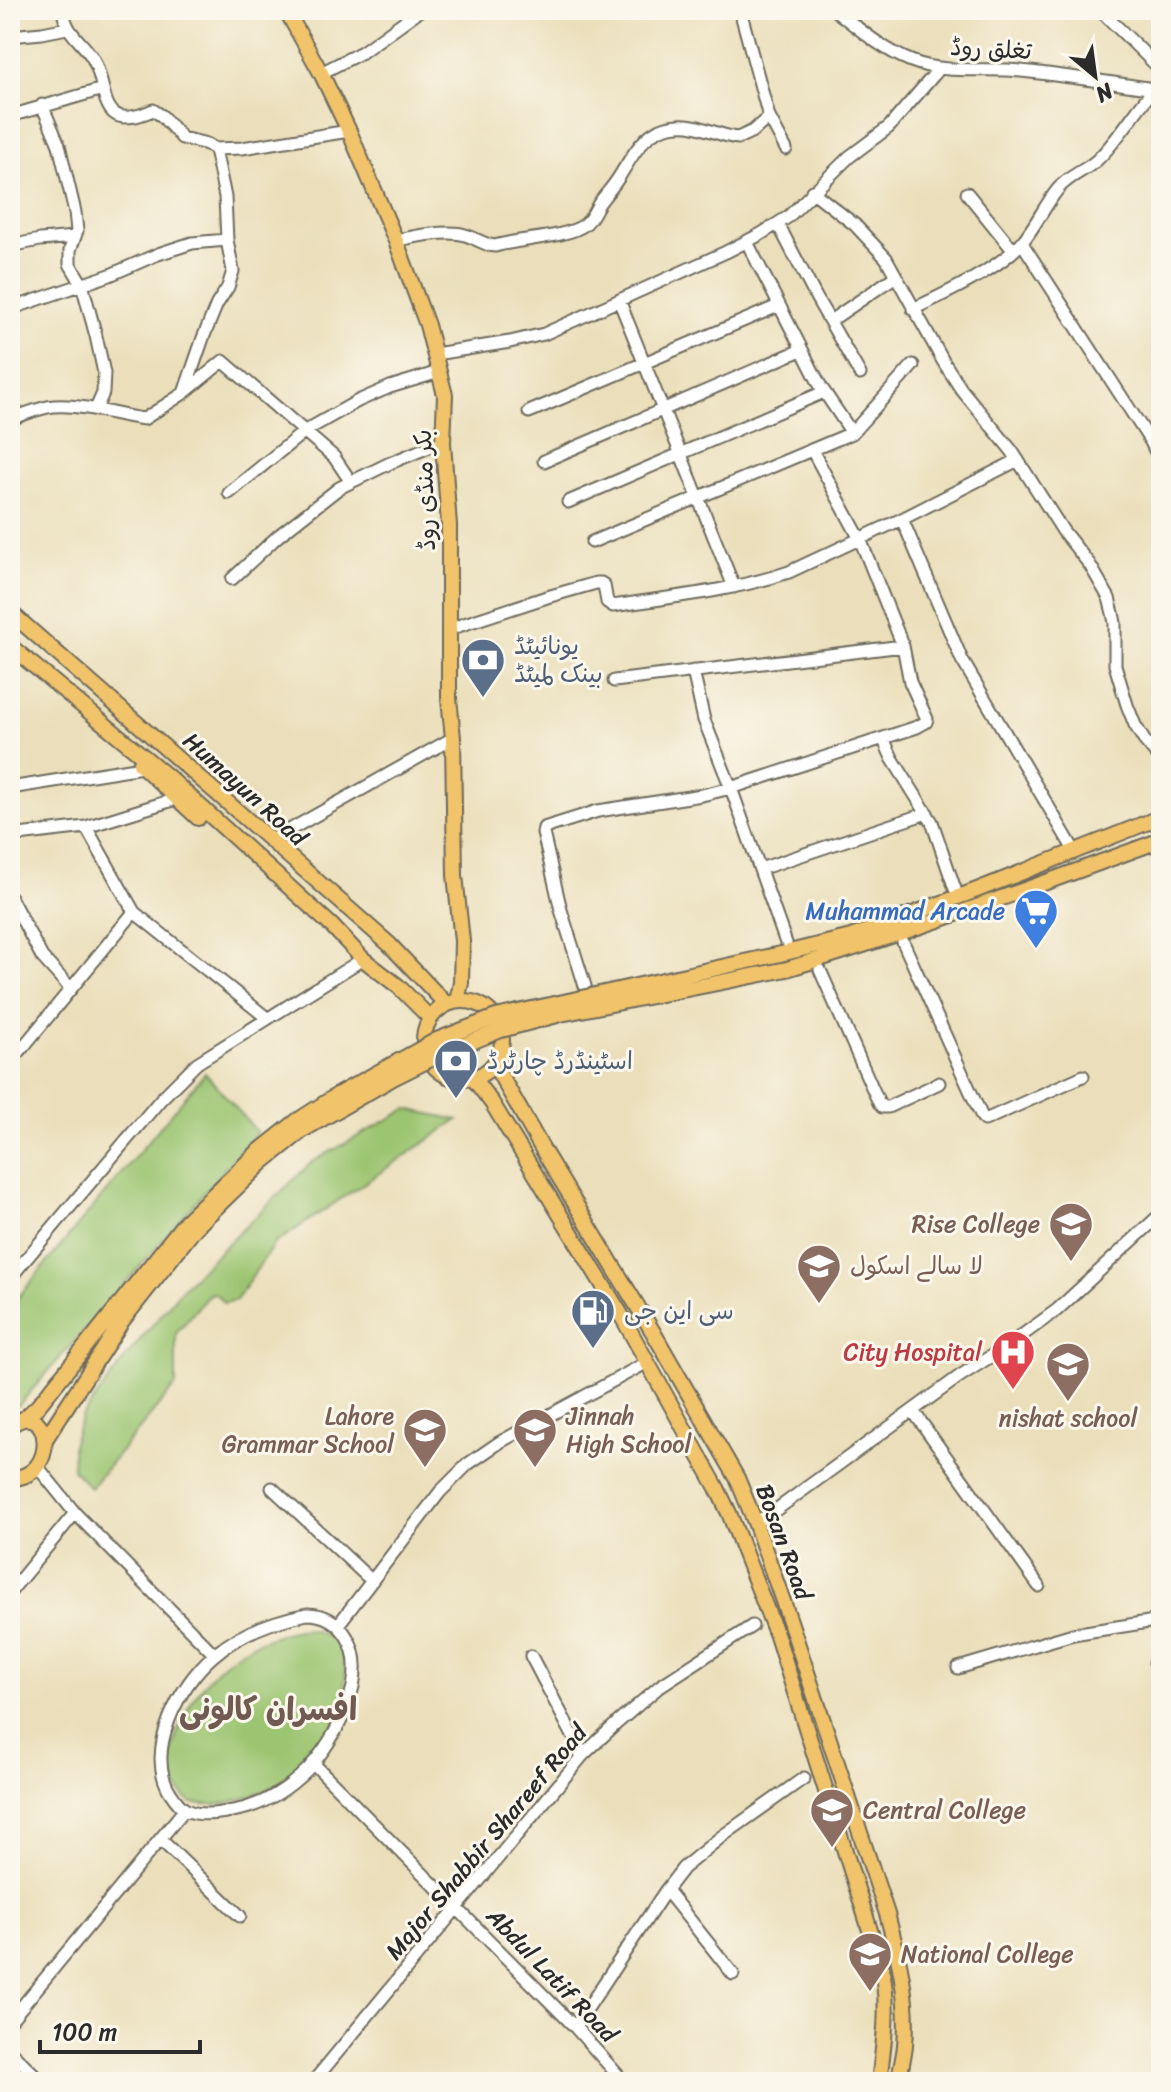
<svg xmlns="http://www.w3.org/2000/svg" width="1171" height="2092" font-family="Sriracha,'Playpen Sans Arabic',sans-serif">
	<style>
		.green { fill: #9cc571; stroke: #64784e; stroke-width: 2 }
		.lines { fill: none; stroke-linecap: round; stroke-linejoin: round }
		.minor-casing { stroke: #6e6a5d; stroke-width: 15 }
		.major-casing { stroke: #6e6a5d; stroke-width: 18 }
		.minor { stroke: #fff; stroke-width: 11 }
		.major { stroke: #f1c36a; stroke-width: 14 }
		.major-bridge-casing { stroke: #6e6a5d; stroke-width: 18; stroke-linecap: butt }
		.major-bridge { stroke: #f1c36a; stroke-width: 14 }
		.labels { text-anchor: middle; stroke-width: 6; stroke-linejoin: round; paint-order: stroke }
		.street-label { font-size: 24px; fill: #2b2b2b; stroke: #fbf7ec }
		.service-label { font-size: 24px; fill: #4e5e75; stroke: #fbf7ec; text-anchor: start }
		.shop-label { font-size: 24px; fill: #366cbe; stroke: #fbf7ec; text-anchor: end }
		.education-label { font-size: 24px; fill: #785e54; stroke: #fbf7ec; text-anchor: start }
		.health-label { font-size: 24px; fill: #be3a42; stroke: #fbf7ec; text-anchor: end }
		.district-label { font-size: 32px; font-weight: bold; fill: #705a52; stroke: #fbf7ec }
	</style>
	<rect width="100%" height="100%" fill="#fbf7ec"/>
	<filter id="ink" filterUnits="userSpaceOnUse"><feTurbulence type="fractalNoise" baseFrequency=".0125" numOctaves="2"/><feDisplacementMap in="SourceGraphic" scale="16" xChannelSelector="R" yChannelSelector="G"/><feConvolveMatrix kernelMatrix="1 2 1 2 8 2 1 2 1" color-interpolation-filters="sRGB"/></filter>
	<filter id="wash" filterUnits="userSpaceOnUse"><feTurbulence type="fractalNoise" baseFrequency=".006" numOctaves="4" result="noise"/><feDisplacementMap in="SourceGraphic" scale="32" xChannelSelector="R" yChannelSelector="G"/><feGaussianBlur stdDeviation="1.8" result="paint"/><feColorMatrix in="noise" values="0 0 0 0 0 0 0 0 0 0 0 0 0 0 0 0 0 1.4 0 .05"/><feComposite in="paint" operator="in"/></filter>
	<g filter="url(#wash)">
		<rect width="100%" height="100%" fill="#ebdfbb"/>
		<path class="green" d="M205,1073L257,1132L18,1406L10,1401V1307Z
			M407,1109L458,1120L274,1244L236,1300L224,1303L216,1294L210,1293L176,1333V1385L90,1488L73,1470L72,1445L82,1416L130,1352L187,1283L312,1162Z
			M307,1629C317,1631 328,1635 335,1642C344,1651 345,1665 345,1676C345,1715 322,1754 290,1776C272,1789 238,1803 216,1804C208,1805 199,1803 191,1803C186,1798 178,1791 175,1784C160,1746 195,1688 223,1664C245,1644 278,1632 307,1629Z"/>
	</g>
	<g filter="url(#ink)">
		<g class="lines">
			<g class="minor-casing">
				<path id="minor" d="M63,10C66,34 80,39 92,57C110,86 95,136 153,110L162,116L182,138L207,144L215,149L242,148L349,131
					M740,10L769,117L786,149
					M835,10C858,28 883,50 911,61C946,75 984,67 1021,71C1068,76 1114,83 1161,90
					M1100,10L1161,70
					M10,36L42,33L67,28
					M321,73L362,52L420,10
					M42,105L59,145L75,212L77,231L70,250V264L82,284L96,336L104,373L103,393L96,409
					M10,116L103,89
					M812,191L855,225L886,258L943,361L961,389L1012,451L1063,531L1090,565L1109,598L1113,613L1115,623V665L1127,705L1135,725L1144,740L1161,760
					M967,193L1013,250
					M778,224L817,299L860,374
					M396,241C412,236 450,230 465,235C476,238 484,245 495,246C518,239 566,238 584,225C591,220 594,212 598,205C604,196 611,189 617,180C633,156 644,127 678,125C699,123 717,136 738,138L753,131L769,117
					M747,242L821,387L852,433
					M1022,243L1151,442L1161,463
					M10,246L40,240L75,237
					M619,300L734,587
					M10,309L110,275L158,254L192,243L227,240
					M913,309C945,294 1001,268 1023,241C1036,225 1045,205 1058,189C1068,176 1085,171 1097,160C1120,138 1135,110 1156,87
					M830,321L896,276
					M435,354L510,342L544,334L726,252L761,234L788,217L849,157L889,127L939,69
					M184,393L203,338L217,304L228,287L233,271L227,240L225,197L215,149
					M529,412L778,306
					M10,419C24,415 40,407 54,406C84,404 114,415 144,419L184,393L223,361L334,457L351,482
					M544,461L801,350
					M229,493L305,431L358,401L390,387L439,372
					M568,502L824,392
					M902,519L962,660L1071,845
					M592,542L852,433L913,365
					M232,579L278,536L339,488L390,463L429,447L443,443
					M449,629L547,597L596,583H601L604,585L607,602L613,606C672,597 733,591 789,572L902,519L1018,460
					M693,671L704,720L731,788L786,943
					M614,681L903,646
					M883,738L892,758L932,822L955,889
					M10,788L142,767
					M86,827L134,912L267,1018
					M10,836L86,827L176,799
					M270,841L453,738
					M760,869L927,813
					M10,897L42,957L71,989
					M903,942L982,1117L985,1120L1083,1076
					M820,970L879,1103L882,1107H888L939,1083
					M585,986L561,910L543,833L544,828L598,811L702,795L731,788L917,727L926,722L927,719L910,682L903,646L860,539L812,450
					M10,1063L134,912
					M10,1278L161,1099L197,1063L363,959
					M913,1411L1039,1586
					M37,1466L75,1513L214,1654
					M272,1488L372,1581
					M755,1522L769,1515L960,1376L1010,1344L1057,1310L1161,1214
					M10,1592L75,1513
					M307,1614C324,1614 338,1622 347,1637C371,1676 336,1739 308,1769C291,1786 269,1801 246,1808C230,1812 202,1818 186,1810C180,1807 174,1798 170,1792C144,1750 180,1684 213,1656C239,1633 273,1621 307,1614Z
					M338,1625L440,1492L468,1464L500,1442L648,1362
					M531,1656L583,1755
					M1155,1662L1161,1659
					M958,1668L1073,1634L1161,1620
					M313,1763L575,2027L624,2082
					M160,1839L240,1916
					M666,1890L733,1974
					M10,2021L185,1809
					M575,2027L666,1890L683,1868L721,1837L804,1778
					M10,2051L42,2082
					M313,2082L583,1755L617,1723L660,1686L752,1626"/>
			</g>
			<g class="major-casing">
				<path id="major" d="M286,10L321,73L349,131L396,241L427,325L445,395L443,443L449,525V698L453,738L455,875L462,941L461,983L457,1001
					M10,612L389,944L446,1004
					M10,646L167,776L332,926L363,959L398,986L430,1018
					M140,764L198,818
					M785,953L851,937L977,890L1161,817
					M787,969C913,931 1037,886 1161,840
					M424 1040a39 39 0 1 1 78 0a39 39 0 1 1-78 0Z
					M494,1064L547,1157L653,1332L737,1478L755,1522L790,1621L887,1914C899,1958 909,1999 905,2045C904,2057 900,2070 899,2082
					M473,1078L492,1103L620,1313L717,1488L729,1513L777,1636L881,1965C890,2004 884,2042 879,2082
					M24,1419L38,1406L187,1220
					M10,1426C51,1394 61,1479 10,1478
					M46,1438L122,1321L196,1227"/>
			</g>
			<use href="#minor" class="minor"/>
			<use href="#major" class="major"/>
			<g class="major-bridge-casing">
				<path id="major-bridge" d="M187,1220L257,1153L297,1121L339,1094L437,1040L496,1017L785,953
					M196,1227L263,1162L303,1130L393,1078L437,1056L501,1030L561,1014L787,969"/>
			</g>
			<use href="#major-bridge" class="major-bridge"/>
		</g>
	</g>
	<defs>
		<g id="bank-pin" transform="scale(2.3)"><path d="M0 17L-7.5 6A9.5 9.5 0 1 1 7.5 6Z" fill="#5c6f8a" stroke="#fbf7ec"/><path d="M-6-4H6V4H-6ZM0-2.3a2.3 2.3 0 1 0 0 4.6a2.3 2.3 0 1 0 0-4.6Z" fill="#fff"/></g>
		<g id="supermarket-pin" transform="scale(2.3)"><path d="M0 17L-7.5 6A9.5 9.5 0 1 1 7.5 6Z" fill="#3f7fe0" stroke="#fbf7ec"/><path d="M-6-5.5h2.5l.6 2H6L4.5 2H-2.5L-4.4-4H-6ZM-1.5 3.2a1.3 1.3 0 1 0 .1 0ZM3 3.2a1.3 1.3 0 1 0 .1 0Z" fill="#fff"/></g>
		<g id="school-pin" transform="scale(2.3)"><path d="M0 17L-7.5 6A9.5 9.5 0 1 1 7.5 6Z" fill="#8d6e63" stroke="#fbf7ec"/><path d="M0-5L7-2L0 1L-7-2ZM-4 1L0 2.5L4 1V4Q0 6-4 4Z" fill="#fff"/></g>
		<g id="fuel-pin" transform="scale(2.3)"><path d="M0 17L-7.5 6A9.5 9.5 0 1 1 7.5 6Z" fill="#5c6f8a" stroke="#fbf7ec"/><path d="M-5.5-6h7V0h2V4h1.3V-2.5L3-4.5l.8-.8L6-3V5H2.5V1h-1V6h-7ZM-4.2-4.7v3.2H.2V-4.7Z" fill="#fff"/></g>
		<g id="hospital-pin" transform="scale(2.3)"><path d="M0 17L-7.5 6A9.5 9.5 0 1 1 7.5 6Z" fill="#e0444e" stroke="#fbf7ec"/><path d="M-5-5h3v3.5h4V-5h3V5h-3V1.5h-4V5h-3Z" fill="#fff"/></g>
	</defs>
	<g fill-rule="evenodd">
		<use href="#bank-pin" x="483" y="660"/>
		<use href="#supermarket-pin" x="1036" y="911"/>
		<use href="#bank-pin" x="456" y="1061"/>
		<use href="#school-pin" x="1071" y="1224"/>
		<use href="#school-pin" x="819" y="1266"/>
		<use href="#fuel-pin" x="593" y="1311"/>
		<use href="#hospital-pin" x="1013" y="1352"/>
		<use href="#school-pin" x="1068" y="1364"/>
		<use href="#school-pin" x="425" y="1430"/>
		<use href="#school-pin" x="535" y="1430"/>
		<use href="#school-pin" x="832" y="1810"/>
		<use href="#school-pin" x="870" y="1954"/>
	</g>
	<g class="labels">
		<g class="street-label">
			<text transform="translate(991 49) rotate(3)" y="8">تغلق روڈ</text>
			<text transform="translate(425 490) rotate(-92)" y="8">بکر منڈی روڈ</text>
			<text transform="translate(245 789) rotate(42)" y="8">Humayun Road</text>
			<text transform="translate(784 1542) rotate(70)" y="8">Bosan Road</text>
			<text transform="translate(486 1842) rotate(-50)" y="8">Major Shabbir Shareef Road</text>
			<text transform="translate(552 1975) rotate(46)" y="8">Abdul Latif Road</text>
		</g>
		<g class="service-label">
			<text x="514" y="654">یونائیٹڈ<tspan x="514" dy="28">بینک لمیٹڈ</tspan></text>
			<text x="487" y="1069">اسٹینڈرڈ چارٹرڈ</text>
			<text x="624" y="1319">سی این جی</text>
		</g>
		<g class="shop-label">
			<text x="1005" y="919">Muhammad Arcade</text>
		</g>
		<g class="education-label">
			<text x="1040" y="1232" text-anchor="end">Rise College</text>
			<text x="850" y="1274">لا سالے اسکول</text>
			<text x="394" y="1424" text-anchor="end">Lahore<tspan x="394" dy="28">Grammar School</tspan></text>
			<text x="566" y="1424">Jinnah<tspan x="566" dy="28">High School</tspan></text>
			<text x="1068" y="1426" text-anchor="middle">nishat school</text>
			<text x="863" y="1818">Central College</text>
			<text x="901" y="1962">National College</text>
		</g>
		<g class="health-label">
			<text x="982" y="1360">City Hospital</text>
		</g>
		<g class="district-label">
			<text x="268" y="1720">افسران کالونی</text>
		</g>
	</g>
	<rect width="1171" height="2092" fill="none" stroke="#fbf7ec" stroke-width="40"/>
	<g transform="translate(1095 76) rotate(151)" stroke="#fbf7ec" stroke-width="6" paint-order="stroke">
	<path d="M0-6L14 30L0 20L-14 30Z" fill="#2b2b2b"/>
	<text y="-12" font-size="22" font-weight="bold" text-anchor="middle" fill="#2b2b2b">N</text>
	</g>
	<path d="M40 2040v12h160v-12" fill="none" stroke="#2b2b2b" stroke-width="4"/>
	<text x="52" y="2040" font-size="24" fill="#2b2b2b" stroke="#fbf7ec" stroke-width="6" paint-order="stroke">100 m</text>
</svg>
